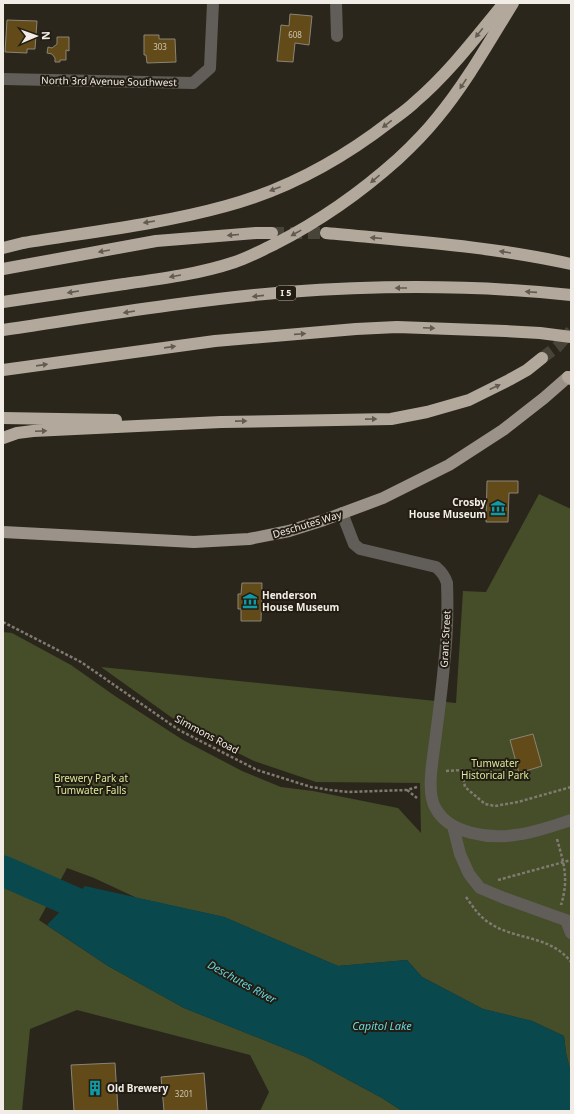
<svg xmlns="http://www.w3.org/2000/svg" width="574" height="1114" font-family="'Noto Sans',sans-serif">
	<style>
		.green { fill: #454d29 }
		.water { fill: #09484d }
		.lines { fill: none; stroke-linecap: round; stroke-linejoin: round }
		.river { stroke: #09484d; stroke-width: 31 }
		.building { fill: #624b18; stroke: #8b8476 }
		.highway-tunnel { stroke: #494439; stroke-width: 12; stroke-dasharray: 12 6; stroke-linecap: butt }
		.path { stroke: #7f7b71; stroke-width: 2.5; stroke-dasharray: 3 2; stroke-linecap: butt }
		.minor { stroke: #615d58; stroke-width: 12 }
		.major { stroke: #9b9389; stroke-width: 12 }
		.highway { stroke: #b2a99c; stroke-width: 12 }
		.oneway { fill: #635b50 }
		.labels { text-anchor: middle; stroke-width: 4; stroke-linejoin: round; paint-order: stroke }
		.number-label { font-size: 8px; fill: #cdc4b2 }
		.shield { fill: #221c12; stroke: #b3aea6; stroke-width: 1 }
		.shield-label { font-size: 9px; font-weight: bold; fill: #f1ede6 }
		.street-label { font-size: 10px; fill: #f1ede6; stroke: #221c12 }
		.poi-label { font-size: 10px; font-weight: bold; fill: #f1ede6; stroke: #221c12; text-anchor: start }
		.park-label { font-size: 10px; fill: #d7e99a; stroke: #221c12 }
		.water-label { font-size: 11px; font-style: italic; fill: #67d9e2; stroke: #221c12 }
	</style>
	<rect width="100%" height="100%" fill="#2b261b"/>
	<path class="green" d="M539,494L571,509V1073L566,1053L564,1036L532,1021L483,1009L422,977L407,960L338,966L224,917L137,898L94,878L67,868L39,920L108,966L184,1008L306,1057L382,1098L402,1111H260L269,1092L250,1055L77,1010L30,1029L22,1111H3V632L12,633L71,665L115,696L183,740L242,771L281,787L313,791L398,808L421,833L420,783L316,782L254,761L185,727L101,667L456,703L463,591L486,592Z"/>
	<path class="water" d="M85,886L224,917L338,966L407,960L422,977L483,1009L532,1021L564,1036L566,1053L571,1073V1111H402L382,1098L306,1057L184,1008L108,966L47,925Z"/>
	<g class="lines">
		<path class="river" d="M3,871L110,918"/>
	</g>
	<path class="building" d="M290,14L312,16L309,45L295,43L293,62L277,61L281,25L289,26Z
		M7,20L37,21L35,49H27V53L5,52Z
		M144,35H159V39H175L176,62L147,63L146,55H144Z
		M57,37H69V51L66,50V60H60V62H55V58L52,54L47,53L48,47L52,48L57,44Z
		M487,481H518V493H509L508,522H486Z
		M242,583H262L261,621H241V609H238V594H241Z
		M533,734L542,766L519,773L510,740Z
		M115,1063L118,1111H74L71,1065Z
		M204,1073L207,1111H164L161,1077Z"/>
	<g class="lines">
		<path class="highway-tunnel" d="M272,233H326
			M542,358L557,347L571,331"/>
		<path class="path" d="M3,622L81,662L179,730L257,770L311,787L330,790L348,792L407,790L417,787
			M446,771L462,770L465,787L485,804L495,806L518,802L571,787
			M407,790L417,798
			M557,839C564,864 569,879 561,905
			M498,880L571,860
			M466,897C473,907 479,916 488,922C515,941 549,934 571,962"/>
		<path class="minor" d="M336,3L337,36
			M3,79L193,83L210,68L213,3
			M342,513L354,544L360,549L436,567C442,572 445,576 447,583C448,609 447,639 444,665C442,688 439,711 436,734C434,754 425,792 436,809C450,834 490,839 515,835C534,833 553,826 571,820
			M453,826L460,854L469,874L480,888L504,898L571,922
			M566,920L571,933"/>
		<path class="major" d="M3,532L194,542L249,539L289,531L324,520L383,498L449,465L503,430L544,398L568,377"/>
		<path class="highway" d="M326,233C408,241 490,246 571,264
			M3,248L23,243C90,232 161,224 226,206C286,190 342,159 391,121C399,115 408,109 415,102C449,73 476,37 504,3
			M3,269L156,241L256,233H272
			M3,302C43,296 84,290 124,284C161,279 199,274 235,262C248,258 262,250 275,244C320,221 360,193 398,159C412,146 425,133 437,118C466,83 489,42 513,3
			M3,330C97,316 192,300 287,292C382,285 477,285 571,295
			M3,370L215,341L356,329L397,327L505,331L540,333L571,337
			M568,377L571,379
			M3,418L116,420
			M3,438L17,433L33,431L221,422L391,419L427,412L469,400L509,380L527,370L542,358"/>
	</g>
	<defs><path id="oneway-solid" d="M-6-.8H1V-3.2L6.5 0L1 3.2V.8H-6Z"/></defs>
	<g class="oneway">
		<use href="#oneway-solid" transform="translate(479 33) rotate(129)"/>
		<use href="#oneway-solid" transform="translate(463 84) rotate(124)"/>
		<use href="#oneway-solid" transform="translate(387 124) rotate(142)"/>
		<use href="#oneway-solid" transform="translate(375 179) rotate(140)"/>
		<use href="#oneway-solid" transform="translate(275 189) rotate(159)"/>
		<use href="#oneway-solid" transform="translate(149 222) rotate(171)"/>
		<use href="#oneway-solid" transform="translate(296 233) rotate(151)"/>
		<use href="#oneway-solid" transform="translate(233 235) rotate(175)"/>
		<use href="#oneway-solid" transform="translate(376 238) rotate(-175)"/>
		<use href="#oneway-solid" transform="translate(104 251) rotate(170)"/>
		<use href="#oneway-solid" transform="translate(505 252) rotate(-171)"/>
		<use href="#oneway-solid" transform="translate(175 276) rotate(170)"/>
		<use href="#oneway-solid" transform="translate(401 288) rotate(180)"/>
		<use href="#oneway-solid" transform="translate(73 292) rotate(171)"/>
		<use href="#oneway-solid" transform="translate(531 292) rotate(-176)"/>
		<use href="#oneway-solid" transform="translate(258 296) rotate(174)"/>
		<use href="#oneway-solid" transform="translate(129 312) rotate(171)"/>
		<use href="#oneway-solid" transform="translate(429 328) rotate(2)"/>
		<use href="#oneway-solid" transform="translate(300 334) rotate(-4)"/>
		<use href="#oneway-solid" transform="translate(170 347) rotate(-8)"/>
		<use href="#oneway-solid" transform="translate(42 365) rotate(-8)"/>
		<use href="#oneway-solid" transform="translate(495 387) rotate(-25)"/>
		<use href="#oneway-solid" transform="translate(371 419) rotate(-1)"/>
		<use href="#oneway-solid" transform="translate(241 421) rotate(-1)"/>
		<use href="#oneway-solid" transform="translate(41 431) rotate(-3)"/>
	</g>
	<defs>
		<g id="museum-bare" transform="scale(1.2)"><path d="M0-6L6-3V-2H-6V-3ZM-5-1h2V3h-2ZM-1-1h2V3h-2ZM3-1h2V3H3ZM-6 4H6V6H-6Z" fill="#0f9aa8" stroke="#221c12" stroke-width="2.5" paint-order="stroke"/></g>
		<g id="building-bare" transform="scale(1.2)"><path d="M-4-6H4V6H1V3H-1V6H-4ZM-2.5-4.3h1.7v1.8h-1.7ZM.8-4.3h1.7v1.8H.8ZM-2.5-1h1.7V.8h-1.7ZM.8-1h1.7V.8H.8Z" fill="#0f9aa8" stroke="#221c12" stroke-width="2.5" paint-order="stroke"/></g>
	</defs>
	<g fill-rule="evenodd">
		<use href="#museum-bare" x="498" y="508"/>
		<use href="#museum-bare" x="250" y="601"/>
		<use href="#building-bare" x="95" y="1088"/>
	</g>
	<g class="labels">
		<g class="number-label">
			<text x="295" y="38">608</text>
			<text x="160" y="50">303</text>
			<text x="184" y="1097">3201</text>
		</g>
		<rect class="shield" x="276" y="286" width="20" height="14" rx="3"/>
		<g class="shield-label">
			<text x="286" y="296">I 5</text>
		</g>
		<g class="street-label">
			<text transform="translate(109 81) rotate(1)" y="4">North 3rd Avenue Southwest</text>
			<text transform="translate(307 524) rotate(-17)" y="4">Deschutes Way</text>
			<text transform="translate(445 639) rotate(-87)" y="4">Grant Street</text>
			<text transform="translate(207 734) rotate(28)" y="4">Simmons Road</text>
		</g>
		<g class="poi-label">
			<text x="486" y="506" text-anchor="end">Crosby<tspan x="486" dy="12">House Museum</tspan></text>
			<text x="262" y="599">Henderson<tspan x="262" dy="12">House Museum</tspan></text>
			<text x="107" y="1092">Old Brewery</text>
		</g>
		<g class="park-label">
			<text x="495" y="767">Tumwater<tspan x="495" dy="12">Historical Park</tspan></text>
			<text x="91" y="782">Brewery Park at<tspan x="91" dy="12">Tumwater Falls</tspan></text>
		</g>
		<g class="water-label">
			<text transform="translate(242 982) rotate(29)" y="4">Deschutes River</text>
			<text x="382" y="1030">Capitol Lake</text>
		</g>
	</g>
	<rect width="574" height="1114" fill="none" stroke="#f1ede6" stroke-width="8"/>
	<g transform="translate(36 36) rotate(88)" stroke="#221c12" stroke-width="3" paint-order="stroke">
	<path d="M0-3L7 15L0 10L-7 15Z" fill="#f1ede6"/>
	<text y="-6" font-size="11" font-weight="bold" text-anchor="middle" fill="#f1ede6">N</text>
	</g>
</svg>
